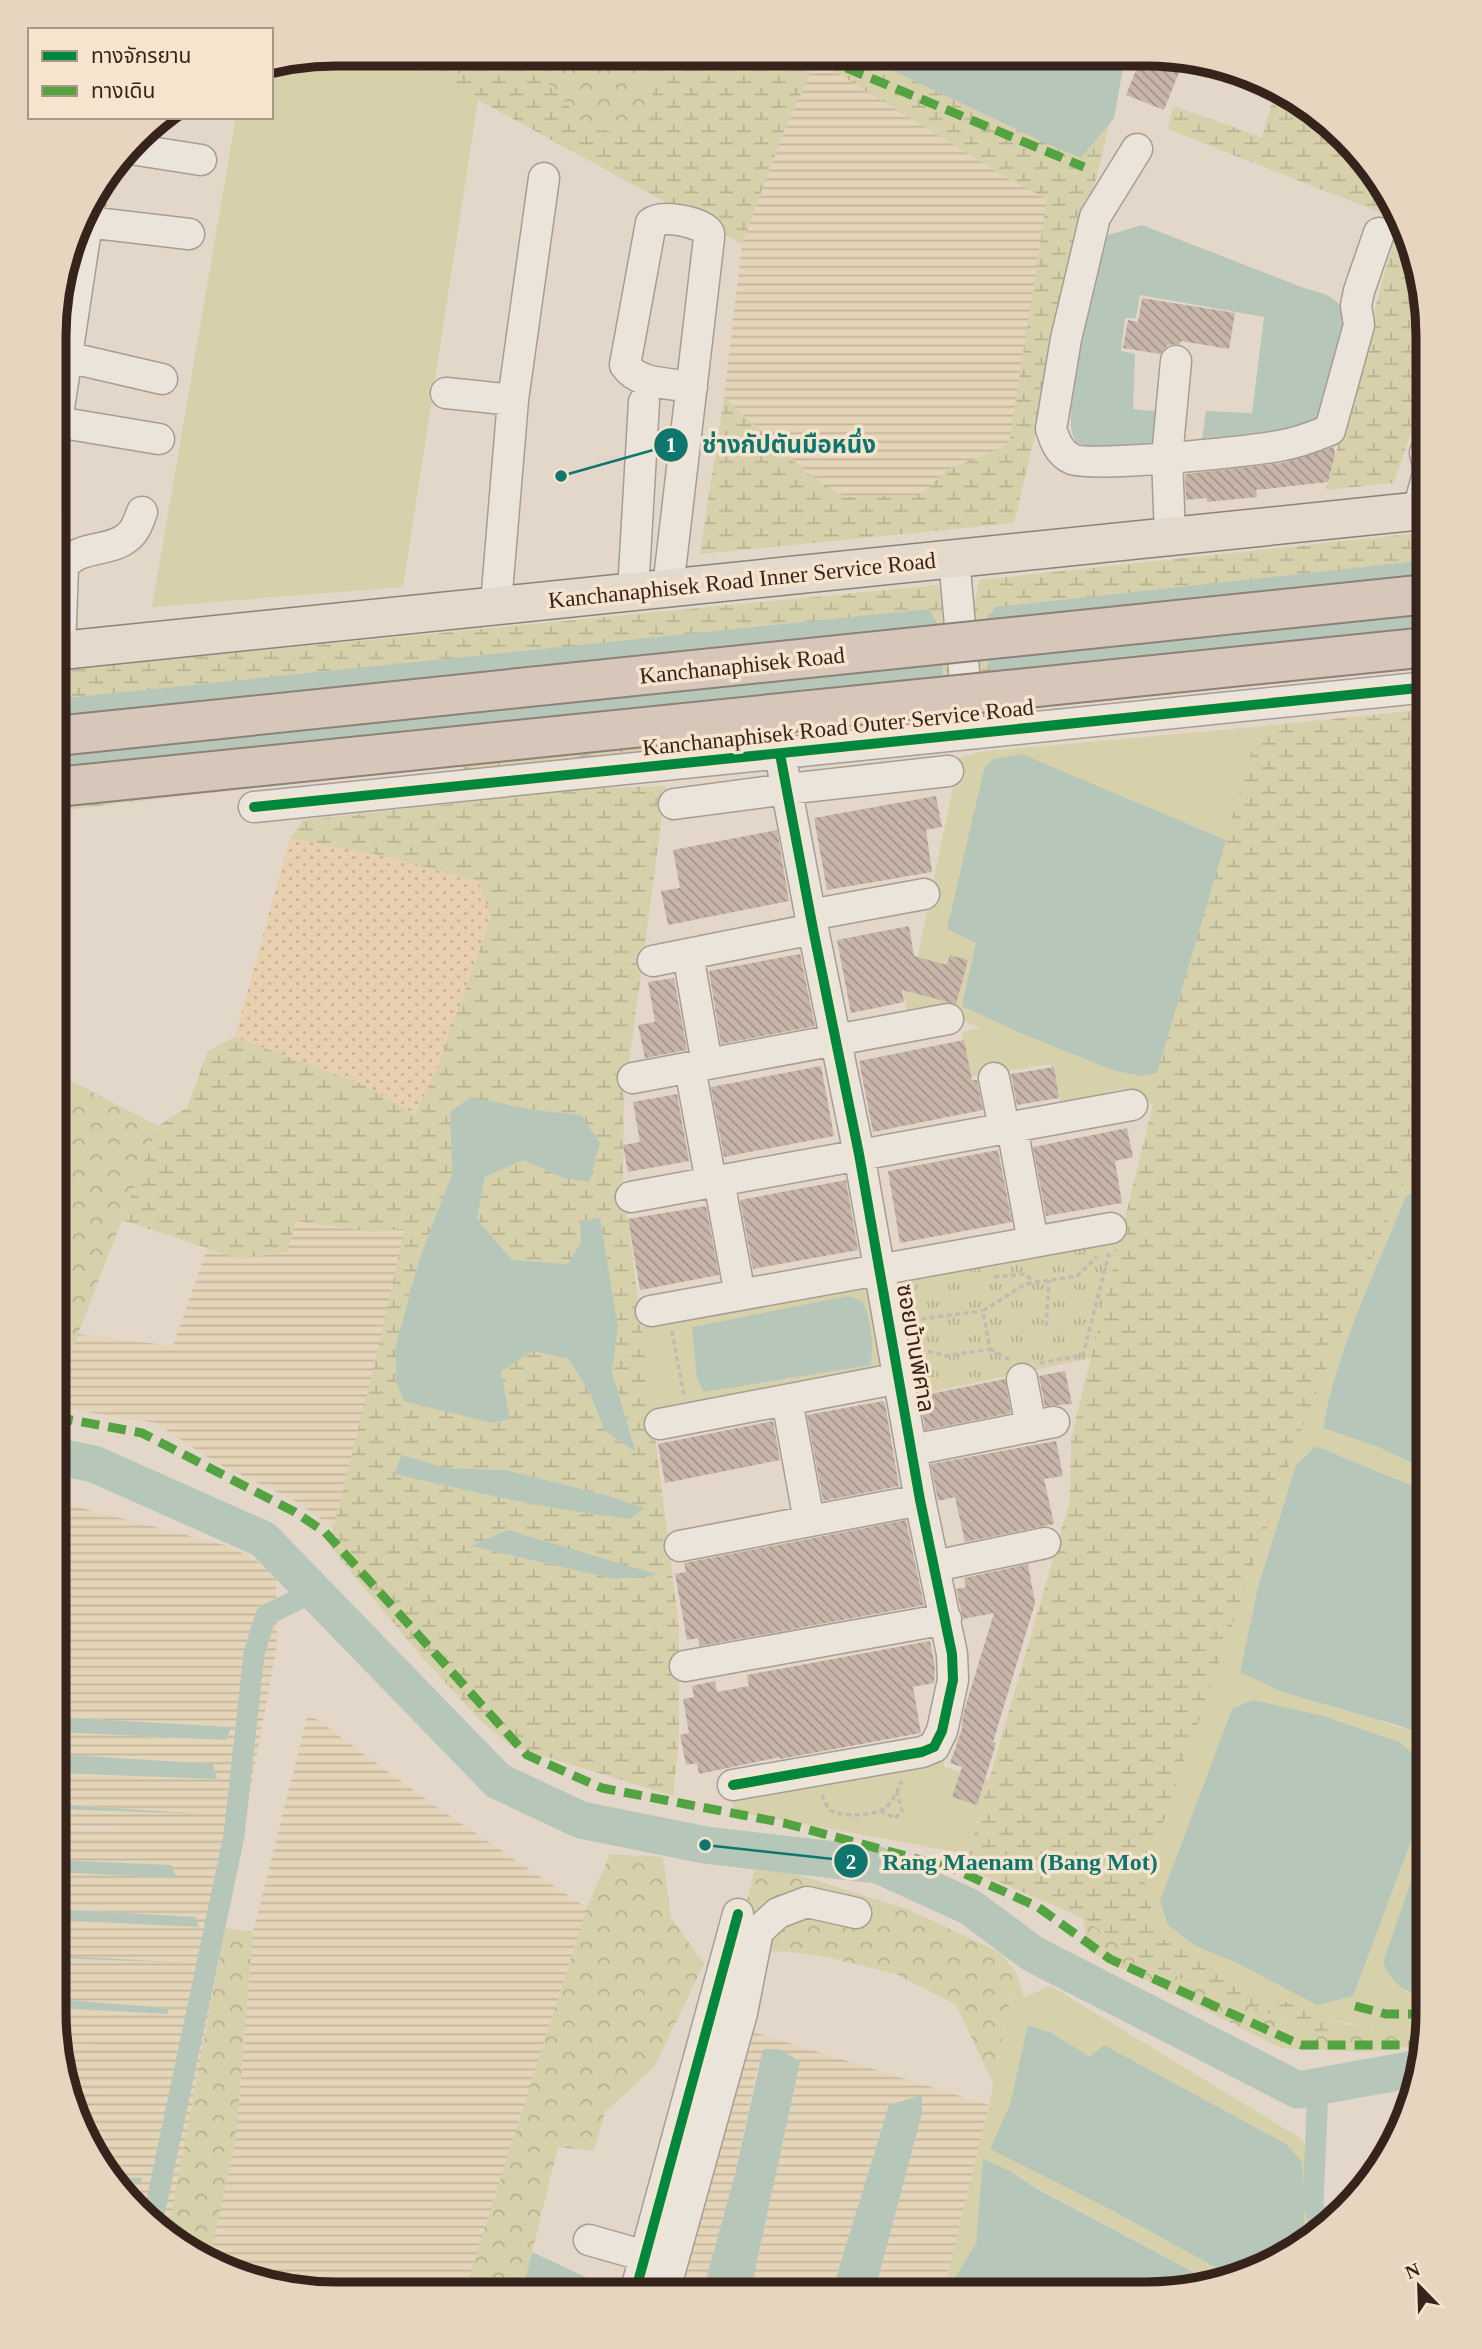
<svg xmlns="http://www.w3.org/2000/svg" width="1482" height="2349" font-family="'Times New Roman','Noto Sans Thai',serif">
	<style>
		.farmland { fill: url(#farmland-rules) }
		.green { fill: #d6d0ab; fill-rule: evenodd }
		.forest { fill: url(#forest-crowns) }
		.wetland { fill: url(#wetland-marsh); fill-rule: evenodd }
		.sand { fill: url(#sand-dots) }
		.park { fill: url(#park-tufts) }
		.water { fill: #b6c7b9 }
		.lines { fill: none; stroke-linecap: round; stroke-linejoin: round }
		.canal { stroke: #b6c7b9; stroke-width: 21 }
		.river { stroke: #b6c7b9; stroke-width: 37 }
		.building { fill: url(#building-back-hatch) }
		.minor-casing { stroke: #a89d93; stroke-width: 33 }
		.major-casing { stroke: #8d8279; stroke-width: 40 }
		.path { stroke: #c3bab2; stroke-width: 3.5; stroke-dasharray: 5 3.5; stroke-linecap: butt }
		.minor { stroke: #ebe4db; stroke-width: 30 }
		.major { stroke: #e3d9cc; stroke-width: 37 }
		.highway-bridge-casing { stroke: #8d8279; stroke-width: 42; stroke-linecap: butt }
		.highway-bridge { stroke: #d6c7ba; stroke-width: 38 }
		.quiet { stroke: #53a341; stroke-width: 9; stroke-dasharray: 18 9; stroke-linecap: butt }
		.cycleway-casing { stroke: #f6e4ce; stroke-width: 15 }
		.cycleway { stroke: #00873e; stroke-width: 10 }
		.labels { text-anchor: middle; stroke-width: 7; stroke-linejoin: round; paint-order: stroke }
		.street-label { font-size: 23px; fill: #36241c; stroke: #f6e4ce }
		.rim { fill: none; stroke: #36241c; stroke-width: 9 }
		.leader { fill: none; stroke: #0f766e; stroke-width: 2.5 }
		.callout-dot { fill: #0f766e; stroke: #f6e4ce; stroke-width: 2.5 }
		.mark-label { font-size: 21px; text-anchor: middle; font-weight: bold; fill: #fff }
		.callout-label { font-size: 24px; text-anchor: middle; font-weight: bold; fill: #0f766e; stroke: #f6e4ce; stroke-width: 7; stroke-linejoin: round; paint-order: stroke }
	</style>
	<defs>
		<pattern id="farmland-rules" width="6" height="5" patternUnits="userSpaceOnUse" patternTransform="scale(1.75)"><rect width="6" height="5" fill="#e4d4b8"/><path d="M0 2.5h6" fill="none" stroke="#c4b69e"/></pattern>
		<pattern id="forest-crowns" width="20" height="18" patternUnits="userSpaceOnUse" patternTransform="scale(1.75)"><rect width="20" height="18" fill="#d6d0ab"/><path d="M2 6a3 3 0 1 1 6 0M12 15a3 3 0 1 1 6 0" fill="none" stroke="#b8b293"/></pattern>
		<pattern id="wetland-marsh" width="20" height="14" patternUnits="userSpaceOnUse" patternTransform="scale(1.75)"><rect width="20" height="14" fill="#d6d0ab"/><path d="M1 5h8M5 5V1M11 12h8M15 12V8" fill="none" stroke="#b8b293"/></pattern>
		<pattern id="sand-dots" width="8" height="8" patternUnits="userSpaceOnUse" patternTransform="scale(1.75)"><rect width="8" height="8" fill="#e7cfaf"/><path d="M2 2h.1M6 6h.1" fill="none" stroke="#c7b296" stroke-width="1.8" stroke-linecap="round"/></pattern>
		<pattern id="park-tufts" width="24" height="20" patternUnits="userSpaceOnUse" patternTransform="scale(1.75)"><rect width="24" height="20" fill="#d6d0ab"/><path d="M3 7l-1-3M5 7V3M7 7l1-3M15 17l-1-3M17 17v-4M19 17l1-3" fill="none" stroke="#b8b293"/></pattern>
		<pattern id="building-back-hatch" width="6" height="6" patternUnits="userSpaceOnUse" patternTransform="scale(1.75)"><rect width="6" height="6" fill="#c7b5aa"/><path d="M-1 5l2 2M0 0l6 6M5-1l2 2" fill="none" stroke="#a2938a"/></pattern>
	</defs>
	<rect width="100%" height="100%" fill="#e3d7c9"/>
	<path class="farmland" d="M816,60L1014,182L1048,199L1009,444L947,470L920,495L845,497L808,474L724,397L742,244L784,131Z
		M295,1221L374,1232L406,1228L374,1367L334,1528L295,1501L215,1462L156,1423L55,1407V1394L78,1334L173,1346L207,1248L241,1259Z
		M55,1501L228,1546L276,1571L277,1646L167,2238L111,2182L141,2183L143,2178L108,2176L83,2133L100,2132L82,2131L76,2120L70,2090L111,2091L69,2088L61,2045H93L60,2043L54,2008L167,2014L168,2009L54,1999V1958L143,1961L54,1955V1920L198,1927L195,1917L54,1909V1872L176,1877L171,1865L54,1860L55,1828H140L55,1825V1809L171,1812L55,1804V1773L216,1778L213,1764L55,1754V1732L226,1740L231,1727L55,1717Z
		M308,1713L435,1806L587,1908L464,2293L300,2292L228,2273L209,2262L236,2136L253,1932Z
		M731,2025L989,2105L943,2294H874L921,2114L922,2096L889,2105L831,2294H750L800,2062L757,2069L735,2174L702,2294L655,2293Z"/>
	<path class="green" d="M336,54H385L478,100L403,587L152,607L236,117H271V67Z
		M1275,725L1256,736L1226,840L1022,754L947,928L976,943L1142,1076L1157,1073L1153,1104L1120,1089L1061,1104L1051,1064L969,1077L962,1032L981,1028L935,1008L908,1014L897,965L917,960L959,758L979,752Z
		M1408,1173L1427,1181V1196L1414,1192L1406,1196C1376,1271 1338,1348 1323,1428L1378,1447L1427,1470V1492L1316,1446L1296,1465L1258,1587L1240,1672L1427,1737V1833L1383,1963L1407,1992L1427,1998V2024C1338,2045 1232,1977 1156,1936L1144,1877L1300,1433ZM1427,1798L1405,1855L1241,1965L1196,1946Z
		M872,1286L883,1347L880,1367L651,1410L641,1327Z
		M944,1760V1767L989,1780L967,1854L734,1811L732,1800L748,1795Z
		M1016,1972L1024,1997L1051,1986L1303,2140L1309,2157V2211L1317,2236L1305,2243L1304,2227L1090,2058L1050,2032L1028,2025L1010,2104L990,2149L1115,2212L1233,2277L1212,2282L984,2159L976,2243L954,2279V2294H943L989,2105Z"/>
	<path class="forest" d="M421,55H514L509,60L454,75L423,60Z
		M550,55H631L652,92L654,117L617,133L587,126L548,85Z
		M56,1073L158,1126L55,1394Z
		M610,1854L663,1857L671,1918L704,1964L654,2067L605,2112L594,2151L558,2147L522,2293H464L587,1908Z
		M757,1862L907,1909L999,1952L1016,1972L993,2083L956,2005L896,1974L822,1956L778,1951L732,1957Z
		M1083,1918L1146,1964L1326,2037L1348,2025L1411,2027L1427,2024L1424,2045L1365,2052L1281,2048L1088,1951Z
		M225,1928L253,1932L236,2136L209,2262L167,2238Z"/>
	<path class="wetland" d="M385,54H421L423,60L454,75L508,60L514,55H550L549,85L587,126L617,133L654,116L652,92L631,55L862,56L1043,142L1081,158L1110,121L1014,523L700,554L724,397L808,474L845,497L920,495L947,470L1009,444L1047,199L1014,182L816,60L784,131L742,244L478,100Z
		M1276,89L1318,113L1370,165L1406,229L1428,336V381L1394,483L1326,490L1399,220L1168,129L1173,106L1262,137Z
		M1428,532V668L989,713L979,668L973,610L979,580Z
		M937,585L946,590L955,714L517,769L464,773L463,763L56,811V670Z
		M1428,709L1427,1181L1408,1173L1300,1433L1144,1877L1157,1936L1259,1992L1348,2025L1326,2037L1146,1964L1083,1918L964,1867L1070,1500L1071,1439L1153,1104L1157,1073L1256,736L1275,725Z
		M666,786L624,1100L623,1181L679,1627V1736L673,1796L511,1746L479,1719L421,1656L329,1545L374,1367L405,1228L374,1232L296,1221L287,1252L240,1259L122,1220L158,1126L187,1108L208,1051L235,1037L360,1083L415,1114L437,1068L491,918L478,881L383,856L290,838L303,820L596,788ZM534,1110L581,1115L564,1178L523,1160L485,1177L477,1219L512,1260L569,1264L581,1242L580,1221L618,1327L612,1372L636,1451L605,1431L591,1396L569,1359L533,1351L500,1371L510,1419L396,1382V1345L419,1260L452,1174L450,1112ZM401,1455L447,1468L506,1470L609,1496L645,1508L630,1519C551,1510 473,1492 396,1474ZM508,1530L589,1555L613,1579L472,1546Z"/>
	<path class="sand" d="M290,838L383,856L478,881L491,917L437,1068L415,1114L360,1083L235,1037Z"/>
	<path class="park" d="M1120,1238L1091,1358L913,1396L922,1345L909,1276Z"/>
	<path class="water" d="M862,56L1125,57L1114,118L1081,158L1043,142Z
		M1142,225L1304,288C1323,293 1337,296 1345,314L1323,409L1307,431L1211,444L1202,439L1206,411L1252,413L1264,317L1140,295L1136,318H1125L1121,351L1135,354L1133,409L1164,412L1157,450C1142,449 1086,449 1077,442C1055,425 1098,266 1105,236Z
		M1428,560V658L1002,702L988,663L985,623L995,607Z
		M929,609L940,629L943,662L941,708L56,803V699Z
		M1022,754L1226,840L1157,1073L1142,1076L1115,1071L1018,1032L962,1006L976,943L947,929L984,769L993,759Z
		M471,1097L534,1110L581,1115L600,1143L589,1182L564,1178L523,1160L485,1177L477,1219L512,1260L568,1264L581,1242L580,1221L600,1218L618,1327L612,1372L636,1452L605,1431L591,1396L569,1359L533,1351L501,1371L510,1419L492,1423L404,1401L396,1382V1345L419,1260L452,1174L450,1112Z
		M1414,1192L1427,1196V1470L1378,1447L1323,1428C1337,1348 1376,1271 1406,1196Z
		M848,1296L863,1302C871,1323 874,1342 871,1365L704,1392L697,1379L692,1327Z
		M1316,1446L1427,1492V1737L1400,1726L1283,1692L1240,1672L1258,1587L1296,1465Z
		M401,1455L447,1468L506,1470L609,1496L645,1508L630,1519C550,1510 473,1492 395,1474Z
		M508,1530L659,1575L613,1579L471,1546Z
		M1253,1700L1323,1716L1399,1742L1426,1765L1427,1798L1353,1996L1317,2005L1241,1965L1196,1946L1168,1925L1160,1901L1232,1709Z
		M55,1717L231,1727L226,1740L55,1732Z
		M55,1754L213,1764L217,1779L55,1773Z
		M55,1804L202,1814L55,1809Z
		M1427,1833V1998C1404,1991 1394,1986 1383,1963Z
		M54,1860L171,1865L177,1878L54,1872Z
		M54,1909L195,1917L199,1927L54,1920Z
		M54,1955L186,1963L54,1958Z
		M54,1999L168,2008V2014L54,2008Z
		M1028,2025L1050,2032L1090,2057L1104,2045L1286,2144L1302,2162L1305,2243L1253,2273L1233,2277L1115,2212L990,2149L1010,2104Z
		M763,2049H780L800,2062L750,2294H702L735,2174Z
		M922,2095V2113L874,2294H831L889,2105Z
		M983,2159L1008,2170L1034,2187L1212,2282L1146,2295L954,2294V2279L976,2243Z
		M108,2176L143,2178L141,2183L111,2182Z
		M532,2252L620,2293H522Z"/>
	<g class="lines">
		<path class="canal" d="M1318,2087L1313,2204L1322,2232
			M152,2224L234,1836L254,1654L266,1615L314,1592"/>
		<path class="river" d="M55,1456L94,1464L263,1539L498,1781L581,1820L705,1845L878,1865L970,1907L1033,1954L1298,2090L1420,2068"/>
	</g>
	<path class="building" d="M1145,57H1162L1182,65L1164,110L1126,95L1141,58Z
		M1142,298L1235,313L1229,349L1181,341L1180,344L1168,345L1160,354L1123,348L1128,320L1138,322Z
		M1334,447L1335,455L1328,482L1256,490L1257,497L1207,502V498L1186,500L1185,474L1282,463Z
		M936,796L942,827L926,830L932,872L827,890L814,818Z
		M777,830L789,901L668,925L661,891L680,888L673,850Z
		M909,926L914,956L947,965L950,955L968,960L956,1004L902,990L904,1002L851,1013L837,940Z
		M800,954L815,1026L721,1044L709,971Z
		M674,978L687,1050L645,1058L638,1025L655,1022L648,982Z
		M964,1040L972,1080H977L983,1110L873,1132L859,1061Z
		M821,1066L834,1136L724,1157L711,1087Z
		M1054,1067L1059,1098L1017,1105L1011,1074Z
		M677,1094L689,1161L628,1172L623,1145L640,1142L633,1102Z
		M1127,1128L1133,1157L1115,1161L1122,1203L1046,1216L1033,1147Z
		M998,1150L1012,1222L900,1243L888,1171Z
		M846,1180L858,1250L753,1269L740,1200Z
		M706,1206L719,1275L640,1290L628,1219Z
		M1065,1371L1072,1404L1045,1406L1039,1376Z
		M1005,1379L1011,1413L925,1430L920,1396Z
		M883,1401L885,1404L899,1486L823,1501L807,1415Z
		M773,1421L780,1460L665,1483L658,1444Z
		M1056,1441L1063,1476L1044,1479L1054,1524L965,1542L955,1497L938,1501L931,1464Z
		M906,1520L924,1605L700,1646L698,1638L687,1640L675,1574L686,1572L684,1563Z
		M1028,1564L1035,1603L993,1742L996,1743L977,1805L952,1797L962,1767L950,1763L963,1726L961,1727L964,1711L994,1613L963,1619L956,1589L966,1587L964,1578Z
		M930,1641L935,1667L934,1683L913,1687L921,1733L780,1759V1757L699,1774L697,1763L686,1765L680,1735L689,1733L683,1699L694,1697L692,1686L715,1681L717,1692L749,1686L747,1675Z"/>
	<g class="lines">
		<g class="minor-casing">
			<path id="minor" d="M131,149L201,160
				M1137,149L1095,217L1066,339L1051,429C1055,441 1059,453 1072,459C1091,468 1250,451 1279,446C1297,443 1313,437 1330,430L1359,325L1356,306L1359,291L1379,233
				M87,222L189,234
				M67,357L162,379
				M446,393L513,400
				M57,422L159,439
				M56,428L90,203
				M1428,465L1425,453L1428,446
				M1418,511L1428,473
				M1170,536L1167,457L1176,361
				M954,558L968,716
				M668,588L709,238V233C702,222 662,214 651,223L625,365C638,385 670,383 692,387
				M633,592L644,402
				M496,604L513,400L544,178
				M60,650L63,566C80,544 111,553 129,536C136,530 139,520 142,512
				M674,804L787,789L948,771
				M254,807L1428,687
				M810,915L924,894
				M688,954L707,1064
				M653,961L813,929
				M690,1068L711,1182
				M633,1078L948,1019
				M994,1078L1004,1128
				M1012,1127L1033,1242
				M719,1181L740,1295
				M631,1197L1132,1105
				M651,1311L1111,1228
				M1022,1379L1031,1427
				M787,1400L809,1521
				M660,1424L900,1378
				M912,1450L1054,1422
				M680,1546L920,1500
				M935,1566L1045,1543
				M685,1666L946,1619
				M733,1785L922,1752L934,1747L942,1731L953,1680L952,1654L920,1500L859,1154L813,929L780,754
				M589,2240L645,2256
				M635,2293L738,1914
				M664,2293L742,2013L758,1931L778,1913L807,1902L856,1913"/>
		</g>
		<g class="major-casing">
			<path id="major" d="M56,651L1428,510"/>
		</g>
		<path class="path" d="M994,1277L1026,1274L1033,1282
			M913,1320L982,1311
			M1046,1326L1049,1280
			M672,1331L684,1396
			M920,1349L946,1356L990,1349L983,1311L1025,1284L1077,1276L1097,1257
			M990,1349L1010,1360
			M1040,1363L1083,1355L1109,1253
			M822,1795C824,1799 826,1806 830,1810C838,1817 875,1816 884,1809C892,1803 898,1790 902,1781
			M880,1811L895,1818L902,1811L897,1792"/>
		<use href="#minor" class="minor"/>
		<use href="#major" class="major"/>
		<g class="highway-bridge-casing">
			<path id="highway-bridge" d="M56,736L1428,594
				M56,787L1428,647"/>
		</g>
		<use href="#highway-bridge" class="highway-bridge"/>
		<path class="quiet" d="M822,56L837,64L1084,167
			M55,1417L142,1433L293,1511L325,1532L527,1755L602,1788L784,1823L954,1869L1038,1907L1110,1959L1301,2045H1424
			M1355,2006L1386,2014H1427"/>
		<g class="cycleway-casing">
			<path id="cycleway" d="M254,807L1428,687
				M733,1785L922,1752L934,1747L942,1731L953,1680L952,1654L920,1500L859,1154L813,929L780,754
				M635,2293L738,1914"/>
		</g>
		<use href="#cycleway" class="cycleway"/>
	</g>
	<g class="labels">
		<g class="street-label">
			<text transform="translate(742 580) rotate(-6)" y="8">Kanchanaphisek Road Inner Service Road</text>
			<text transform="translate(742 665) rotate(-6)" y="8">Kanchanaphisek Road</text>
			<text transform="translate(838 727) rotate(-6)" y="8">Kanchanaphisek Road Outer Service Road</text>
			<text transform="translate(916 1348) rotate(80)" y="8">ซอยบ้านพิศาล</text>
		</g>
	</g>
	<path d="M0 0H1482V2349H0ZM336 66H1146A270 270 0 0 1 1416 336V2012A270 270 0 0 1 1146 2282H336A270 270 0 0 1 66 2012V336A270 270 0 0 1 336 66Z" fill="#e7d5c0" fill-rule="evenodd"/>
	<path class="rim" d="M336 66H1146A270 270 0 0 1 1416 336V2012A270 270 0 0 1 1146 2282H336A270 270 0 0 1 66 2012V336A270 270 0 0 1 336 66Z"/>
	<path class="leader" d="M561 476L671 445M705 1845L851 1861"/>
	<g class="callout-dot">
		<circle cx="561" cy="476" r="7"/>
		<circle cx="705" cy="1845" r="7"/>
		<circle cx="671" cy="445" r="18"/>
		<circle cx="851" cy="1861" r="18"/>
	</g>
	<g class="mark-label">
		<text x="671" y="452">1</text>
		<text x="851" y="1869">2</text>
	</g>
	<g class="callout-label">
		<text x="789" y="453">ช่างกัปตันมือหนึ่ง</text>
		<text x="1020" y="1870">Rang Maenam (Bang Mot)</text>
	</g>
	<rect x="28" y="28" width="245" height="91" fill="#f6e4ce" stroke="#a99787" stroke-width="2"/>
	<rect x="42" y="51" width="35" height="10" fill="#00873e" stroke="#a99787" stroke-width="2"/>
	<text x="91" y="63" font-size="21" fill="#36241c">ทางจักรยาน</text>
	<rect x="42" y="86" width="35" height="10" fill="#53a341" stroke="#a99787" stroke-width="2"/>
	<text x="91" y="98" font-size="21" fill="#36241c">ทางเดิน</text>
	<g transform="translate(1419 2286) rotate(337)" stroke="#f6e4ce" stroke-width="5" paint-order="stroke">
	<path d="M0-5L12 26L0 18L-12 26Z" fill="#36241c"/>
	<text y="-10" font-size="19" font-weight="bold" text-anchor="middle" fill="#36241c">N</text>
	</g>
</svg>
